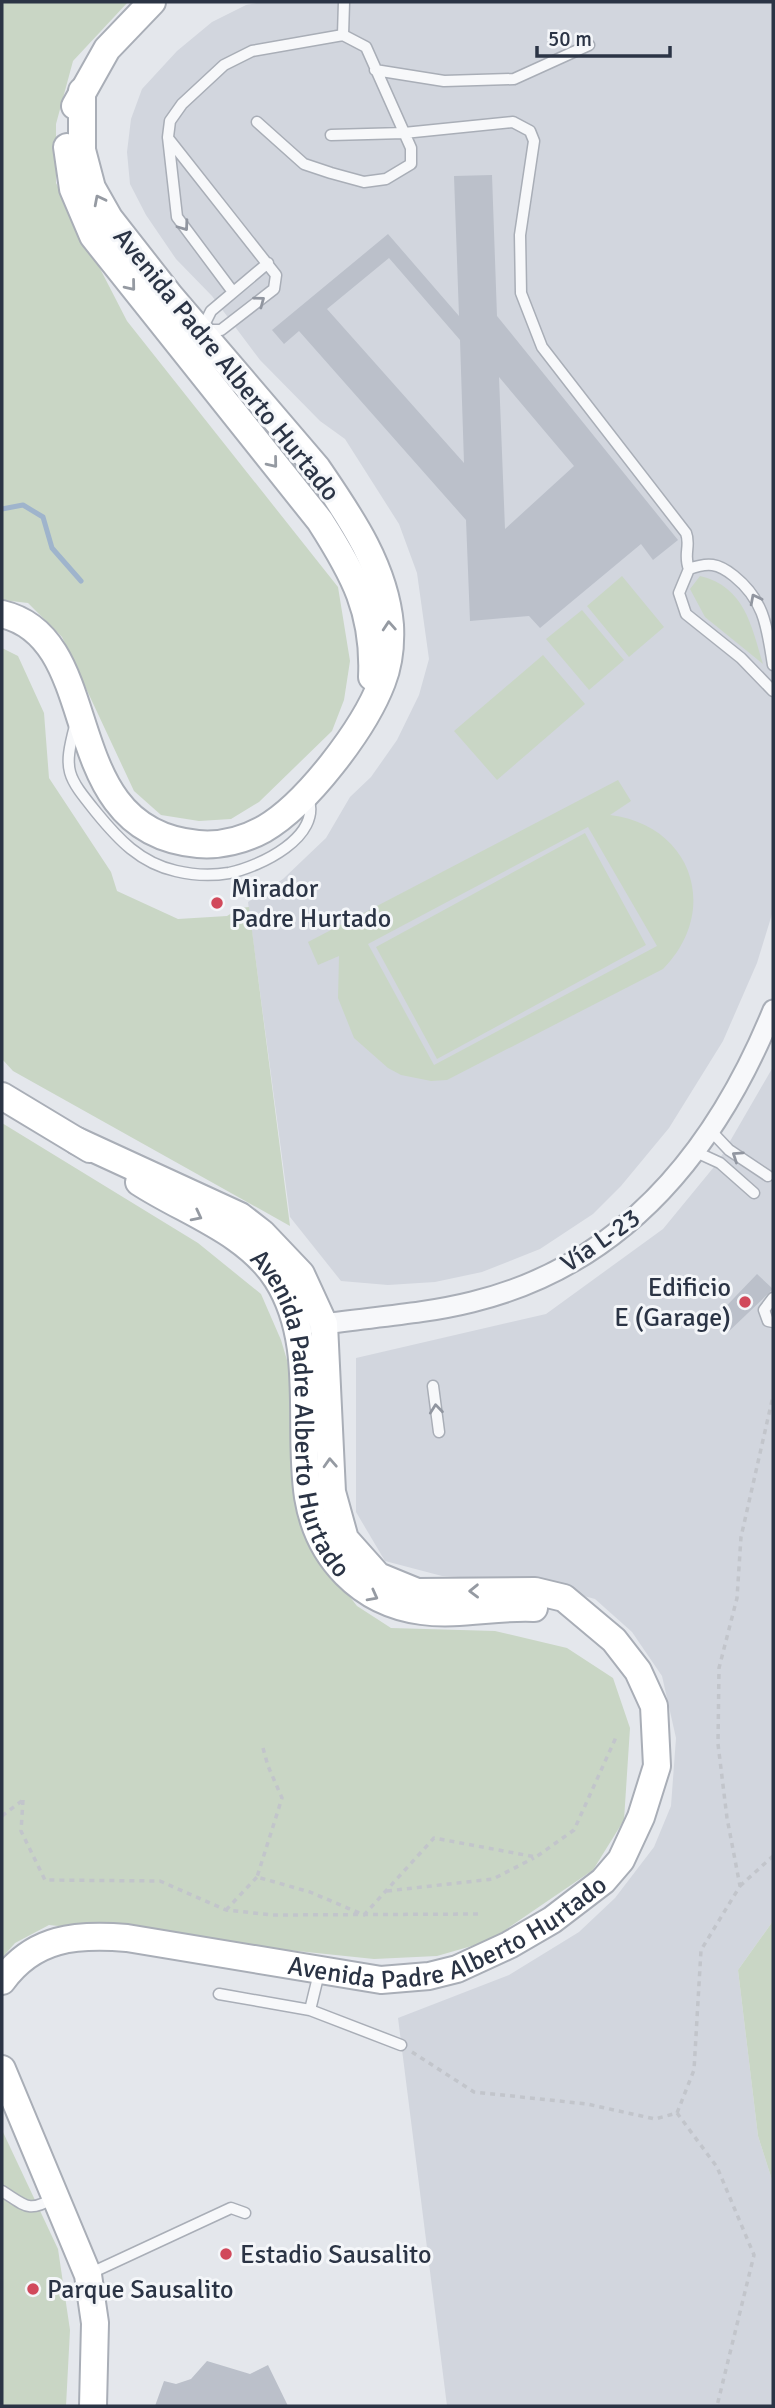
<svg xmlns="http://www.w3.org/2000/svg" width="775" height="2408" font-family="Signika,sans-serif">
	<style>
		.built { fill: #d2d6de }
		.green { fill: #c9d6c5; fill-rule: evenodd }
		.lines { fill: none; stroke-linecap: round; stroke-linejoin: round }
		.stream { stroke: #9fb4cc; stroke-width: 5 }
		.building { fill: #bbc0ca; fill-rule: evenodd }
		.lane-casing { stroke: #a9aeb7; stroke-width: 13 }
		.street-casing { stroke: #a9aeb7; stroke-width: 23 }
		.secondary-casing { stroke: #a9aeb7; stroke-width: 30 }
		.path { stroke: #c2c5cb; stroke-width: 3.5; stroke-dasharray: 5 5; stroke-linecap: butt }
		.lane { stroke: #f7f8fa; stroke-width: 10 }
		.street { stroke: #f7f8fa; stroke-width: 19 }
		.secondary { stroke: #fff; stroke-width: 26 }
		.oneway { stroke: #959aa2 }
		.oneway2 { stroke: #9196a0 }
		.poi-dot { fill: #d1495b; stroke: #f4f6f9; stroke-width: 2.5 }
		.labels { text-anchor: middle; stroke-width: 6; stroke-linejoin: round; paint-order: stroke }
		.street-label { font-size: 26px; fill: #2b3445; stroke: #f4f6f9 }
		.poi-label { font-size: 26px; fill: #2b3445; stroke: #f4f6f9; text-anchor: start }
	</style>
	<rect width="100%" height="100%" fill="#e4e7ec"/>
	<path class="built" d="M263,2H773V911L757,963L723,1041L669,1128L621,1186L593,1214L540,1249L482,1272L435,1282L388,1285L341,1281L290,1217L248,902L283,879L326,838L350,797L371,777L397,740L419,695L429,659L417,573L399,524L345,439L320,421L260,360L212,296L176,259L146,215L130,184L127,152L131,119L142,89L177,51L212,22L246,5Z
		M773,1067V1921L738,1970L758,2136L773,2183V2406H447L398,2018L509,1975L579,1932L615,1898L654,1847L671,1806L676,1738L662,1676L632,1632L595,1599L529,1581L442,1576L385,1561L356,1512V1358L546,1314L663,1229L718,1162Z"/>
	<path class="green" d="M2,2H128L73,61L56,124V183L127,321L338,587L350,661L344,700L332,731L259,802L231,819L199,821L161,815L134,791L62,637L28,603L2,600Z
		M622,576L664,627L629,657L587,606Z
		M700,576C745,587 751,625 763,664L705,617L690,589Z
		M582,610L624,660L589,690L546,639Z
		M2,648L18,656L44,713L49,778L111,872L117,891L178,919L227,916L240,908L249,907L290,1226L13,1071L2,1059Z
		M543,655L585,704L497,780L454,731Z
		M618,780L631,801L610,815C692,825 721,910 663,969L447,1080L431,1081L401,1075L388,1068L354,1038L338,998L339,956L318,965L308,942ZM588,827L657,946L434,1065L368,944Z
		M585,833L646,945L437,1059L376,947Z
		M2,1123L198,1243L261,1294L281,1340L298,1397L321,1560L357,1606L391,1628L495,1631L567,1648L613,1678L630,1728L624,1820L593,1870L489,1941L437,1956L374,1959L49,1925L15,1943L2,1958Z
		M773,1921V2183L758,2136L738,1970Z
		M2,2130L58,2249L70,2330L66,2406H2Z"/>
	<g class="lines">
		<path class="stream" d="M2,509L23,505L43,517L52,548L81,581"/>
	</g>
	<path class="building" d="M492,175L497,316L678,540L653,560L641,544L540,628L529,616L470,621L466,520L299,331L284,344L272,330L388,234L459,316L454,176ZM389,258L460,340L464,463L327,309ZM499,377L574,466L505,529Z
		M757,1274L773,1289L725,1335L713,1320Z
		M207,2361L250,2374L268,2365L288,2406H155L164,2381L176,2384L191,2379Z"/>
	<g class="lines">
		<g class="lane-casing">
			<path id="lane" d="M343,35L344,2
				M375,70L444,81L514,79L589,45
				M331,135L404,133L513,122L530,131L534,141L520,235L521,293L542,347L686,533C691,545 683,555 689,569
				M168,138L276,275L274,289L221,330H205
				M233,292L177,217L168,137L170,121L182,104L224,65L252,51L343,35L366,47L411,148V164L386,179L364,182L331,173L304,164L257,122
				M202,329L211,311L268,263
				M773,665C767,628 765,601 734,576C718,563 708,562 689,569L679,593L686,614L741,658L773,691
				M75,726C63,771 67,776 96,812C118,839 140,863 176,871C193,875 211,876 229,873C259,867 323,837 308,797
				M711,1131L729,1150L768,1176
				M696,1152L720,1163L754,1193
				M773,1298L764,1310L768,1321L773,1322
				M433,1386L439,1432
				M319,1973L310,2010L401,2045
				M219,1994L310,2010
				M2,2191C26,2206 28,2213 54,2198
				M91,2273L231,2208L245,2213"/>
		</g>
		<g class="street-casing">
			<path id="street" d="M310,1323L324,1324C373,1317 424,1314 472,1302C624,1265 716,1150 773,1010"/>
		</g>
		<g class="secondary-casing">
			<g id="secondary">
				<path d="M75,106L107,49L152,2"/>
				<path d="M67,147L73,189L93,236L320,521C354,574 375,612 372,677"/>
				<path d="M2,614C109,639 52,831 198,844C220,846 244,840 264,829C307,804 364,729 382,682C389,664 391,644 390,625C385,566 349,515 317,468L170,296L109,218L92,188L82,150V91"/>
				<path d="M2,1096L90,1149"/>
				<path id="s1" d="M139,1182C185,1212 246,1231 277,1279C318,1344 297,1425 308,1497C318,1558 361,1603 422,1611C459,1616 497,1606 534,1608"/>
				<path id="s2" d="M2,1981C34,1937 76,1934 127,1938L381,1980L429,1976L457,1969L509,1945L552,1920L603,1881L621,1860L641,1817L657,1766L654,1706L638,1671L614,1640L564,1598L535,1591L417,1592L378,1576L345,1539L332,1492L324,1324L301,1274L262,1233L240,1216L77,1141"/>
				<path d="M2,2069L88,2275L95,2323L93,2406"/>
			</g>
		</g>
		<path class="path" d="M263,1748L268,1766L282,1798L257,1877L310,1892L364,1915L434,1838L536,1857L574,1830L617,1735
			M23,1800L21,1831L45,1880L160,1881L226,1910L273,1915L482,1914
			M2,1816L23,1800
			M740,1886L773,1856
			M387,1891L493,1879L534,1858
			M226,1910L257,1877
			M412,2052L474,2092L587,2104L655,2119L677,2113L694,2070L701,1950L740,1886L727,1818L718,1744L719,1668L737,1598L741,1537L773,1396
			M677,2113L717,2167L754,2255L717,2406"/>
		<use href="#lane" class="lane"/>
		<use href="#street" class="street"/>
		<use href="#secondary" class="secondary"/>
	</g>
	<defs><path id="oneway-chevron" d="M-2-3.5L2.5 0L-2 3.5" fill="none" stroke-width="1.6" stroke-linecap="round" stroke-linejoin="round" transform="scale(1.75)"/></defs>
	<g class="oneway">
		<use href="#oneway-chevron" transform="translate(99 200) rotate(-117)"/>
		<use href="#oneway-chevron" transform="translate(131 286) rotate(51)"/>
		<use href="#oneway-chevron" transform="translate(273 463) rotate(51)"/>
		<use href="#oneway-chevron" transform="translate(389 626) rotate(-94)"/>
		<use href="#oneway-chevron" transform="translate(197 1216) rotate(27)"/>
		<use href="#oneway-chevron" transform="translate(330 1463) rotate(-93)"/>
		<use href="#oneway-chevron" transform="translate(474 1591) rotate(179)"/>
		<use href="#oneway-chevron" transform="translate(373 1596) rotate(28)"/>
	</g>
	<g class="oneway2">
		<use href="#oneway-chevron" transform="translate(184 226) rotate(54)"/>
		<use href="#oneway-chevron" transform="translate(260 301) rotate(-37)"/>
		<use href="#oneway-chevron" transform="translate(755 599) rotate(-117)"/>
		<use href="#oneway-chevron" transform="translate(737 1156) rotate(-146)"/>
		<use href="#oneway-chevron" transform="translate(436 1409) rotate(-96)"/>
	</g>
	<g class="poi-dot">
		<circle cx="217" cy="903" r="7"/>
		<circle cx="745" cy="1302" r="7"/>
		<circle cx="226" cy="2254" r="7"/>
		<circle cx="33" cy="2289" r="7"/>
	</g>
	<g class="labels">
		<g class="street-label">
			<text transform="translate(227 364) rotate(51)" y="9">Avenida Padre Alberto Hurtado</text>
			<text transform="translate(600 1240) rotate(-35)" y="9">Vía L-23</text>
			<text dy="9" stroke="none"><textPath href="#s1" startOffset="308">Avenida Padre Alberto Hurtado</textPath></text>
			<text dy="9" stroke="none"><textPath href="#s2" startOffset="474">Avenida Padre Alberto Hurtado</textPath></text>
		</g>
		<g class="poi-label">
			<text x="231" y="897">Mirador<tspan x="231" dy="30">Padre Hurtado</tspan></text>
			<text x="731" y="1296" text-anchor="end">Edificio<tspan x="731" dy="30">E (Garage)</tspan></text>
			<text x="240" y="2263">Estadio Sausalito</text>
			<text x="47" y="2298">Parque Sausalito</text>
		</g>
	</g>
	<rect width="775" height="2408" fill="none" stroke="#2b3445" stroke-width="7"/>
	<path d="M537 46v10h133v-10" fill="none" stroke="#2b3445" stroke-width="3.5"/>
	<text x="548" y="46" font-size="21" fill="#2b3445" stroke="#f4f6f9" stroke-width="5" paint-order="stroke">50 m</text>
</svg>
